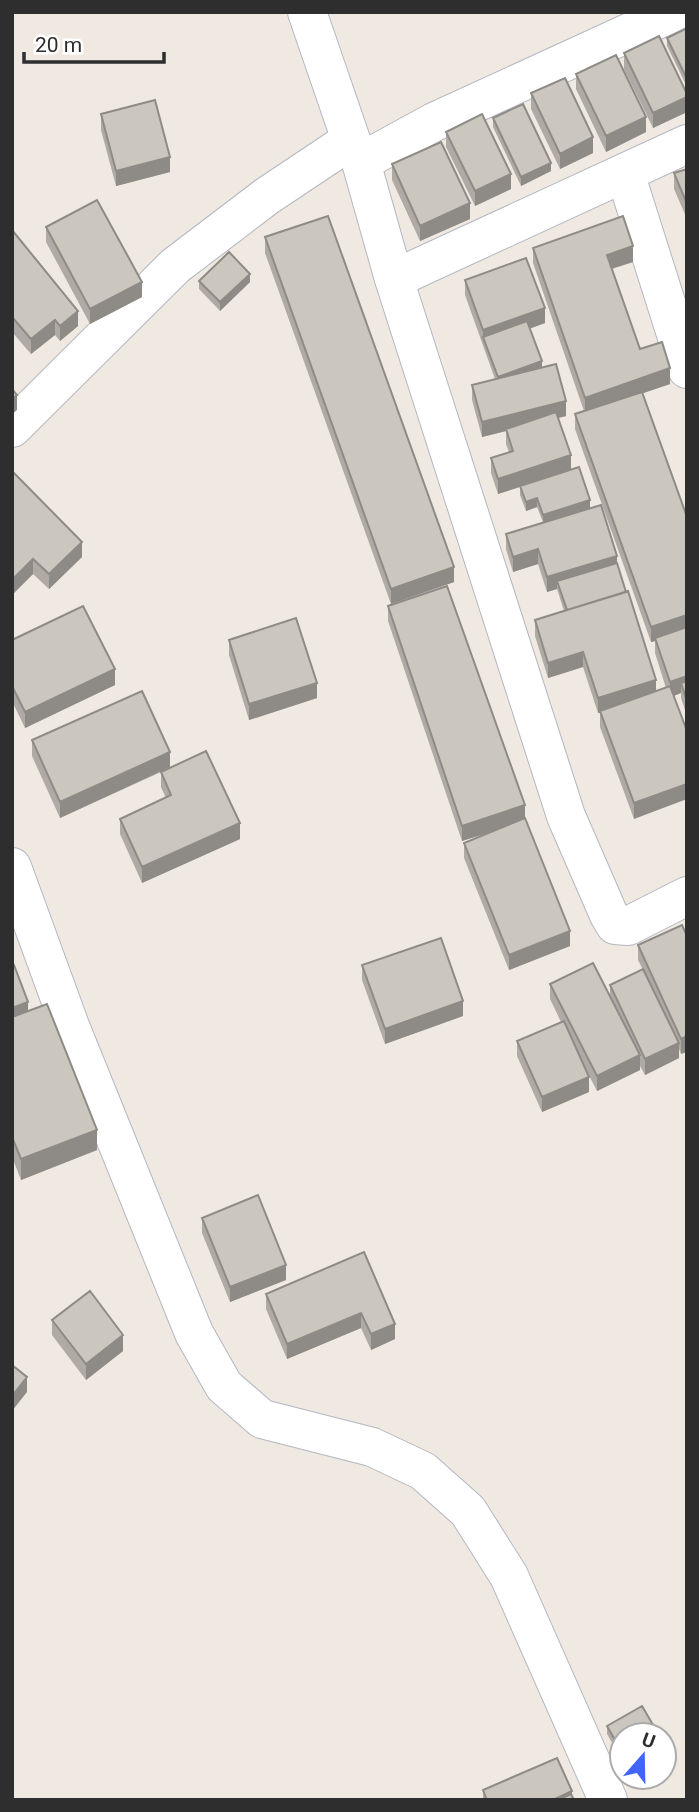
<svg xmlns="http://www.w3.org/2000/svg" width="699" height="1812" font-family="Roboto,sans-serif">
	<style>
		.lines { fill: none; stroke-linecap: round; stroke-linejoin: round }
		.minor-casing { stroke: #b4b7c1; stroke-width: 40 }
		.minor { stroke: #fff; stroke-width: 38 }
		.wall { fill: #afaba4 }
		.shaded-wall { fill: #8e8b86 }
		.building { fill: #cbc7bf; stroke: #8e8b86; stroke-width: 2 }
	</style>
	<rect width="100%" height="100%" fill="#efe9e1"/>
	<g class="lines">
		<g class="minor-casing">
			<path id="minor" d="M307,12L351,140
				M361,162L434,122L674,12
				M625,173L687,369
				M394,279L687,144
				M12,428L175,266L267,196L351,140L361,162L394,279L566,816L609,915L615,925L628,926L687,896
				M12,867L70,1026L194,1333L224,1386L262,1419L372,1447L423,1471L468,1511L509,1576L608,1800"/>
		</g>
		<use href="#minor" class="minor"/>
	</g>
	<path class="wall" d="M687,28V87L667,46V38Z
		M624,53L687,94V112L653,128L624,69Z
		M576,74L646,132L606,152L576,89Z
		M531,93L593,153L560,169L531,109Z
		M101,114L170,172L116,186L101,130Z
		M493,118L551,171L521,186L493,127Z
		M446,132L511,189L475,206L446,147Z
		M392,164L470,219L420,241L392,180Z
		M687,169V219L674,189V173Z
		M46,227L142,297L90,324L46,242Z
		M12,230L78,326L60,341L55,335L31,354L12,332Z
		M265,237L454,582L391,604L265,253Z
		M533,248L633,262L612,269L640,349L670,384L643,393L687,517V716L681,698V693L674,696L634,819L600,727V713H598L583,667L548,678L535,636V620L564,611L557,589L547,592L538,564L513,572L506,549V534L543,522L537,507L526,511L520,495V487L498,494L491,473V458L509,452L506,444V431L482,437L472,400V385L495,379L465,295V280L545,323L529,329L542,368L566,416L558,418L571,469L617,563L656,691L666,688L655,653V641L651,642L575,429V414L584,411L533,263Z
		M199,281L250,282L220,311L199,289Z
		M12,471L82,557L49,589L33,574L12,595Z
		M388,606L525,818L570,946L509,970L464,858V843L490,832L462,841L388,621Z
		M12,640L115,685L25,728L12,701Z
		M229,640L317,698L249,720L229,655Z
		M32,740L170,767L240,839L142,883L120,834V819L166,798L161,787V772L60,818L32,756Z
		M682,925L681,1054L679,1049V1058L645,1075L640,1066V1070L597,1091L580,1058L589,1092L542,1112L517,1056V1041L561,1022L550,999V984L610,995V985L643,970L638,960V945Z
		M362,965L463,1016L385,1044L362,980Z
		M12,966L28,1011L97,1150L21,1180L12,1157Z
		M202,1218L286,1280L230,1302L202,1233Z
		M364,1252L395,1339L371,1350L361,1328L287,1359L266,1309V1294Z
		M52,1320L123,1351L86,1380L52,1335Z
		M607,1726L622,1735V1760L607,1734Z
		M483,1790L572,1796L574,1800H483Z"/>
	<path class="shaded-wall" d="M687,97V112L653,128V113Z
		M646,117V132L606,152V136Z
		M593,137V153L560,169V154Z
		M170,157V172L116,186V171Z
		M551,163V171L521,186V177Z
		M511,174V189L475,206V191Z
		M470,203V219L420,241V226Z
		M633,246V262L607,270V255Z
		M250,274V282L220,311V302Z
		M142,282V297L90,324V309Z
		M545,308V323L486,344L483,337V330Z
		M78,311V326L60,341V326Z
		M55,320V335L31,354V339Z
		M542,361V370L498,386V377Z
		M670,368V384L585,413V398Z
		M17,395V410L12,414V399Z
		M566,401V416L482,437V422Z
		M571,455V470L498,494V479Z
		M537,498V507L526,511V502Z
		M590,500V508L543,524V515Z
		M82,542V557L49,589V574Z
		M538,549V564L513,572V557Z
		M617,556V571L557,581V589L547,592V577Z
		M33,559V574L12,595V580Z
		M454,567V582L391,604V589Z
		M687,615V630L655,638V641L651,642V627Z
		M583,652V667L548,678V663Z
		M115,669V685L25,728V712Z
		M687,676V691L681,683V693L670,697V682Z
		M656,680V695L598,713V698Z
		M317,683V698L249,720V704Z
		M170,752V767L60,818V802Z
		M687,784V799L634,819V803Z
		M525,805V821L462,841V826Z
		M240,823V839L142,883V867Z
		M570,931V946L509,970V955Z
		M463,1001V1016L385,1044V1029Z
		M28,1002V1017L12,1023V1008Z
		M687,1036V1052L681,1054V1039Z
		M679,1043V1058L645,1075V1059Z
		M640,1055V1070L597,1091V1076Z
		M589,1077V1092L542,1112V1097Z
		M97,1130V1150L21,1180V1159Z
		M286,1265V1280L230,1302V1287Z
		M361,1313V1328L287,1359V1344Z
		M395,1324V1339L371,1350V1334Z
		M123,1335V1351L86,1380V1364Z
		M27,1377V1392L12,1411V1396Z
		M572,1791V1800H553Z"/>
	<path class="building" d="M687,28V79L667,38Z
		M659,36L687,94V97L653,113L624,53Z
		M616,55L646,117L606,136L576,74Z
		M565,78L593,137L560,154L531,93Z
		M155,100L170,157L116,171L101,114Z
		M523,104L551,163L521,177L493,118Z
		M482,114L511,174L475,191L446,132Z
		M441,142L470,203L420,226L392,164Z
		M687,169V204L674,173Z
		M97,200L142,282L90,309L46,227Z
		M328,216L454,567L391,589L265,237Z
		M623,216L633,246L607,255L640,349L662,342L670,368L585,398L533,248Z
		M12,230L78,311L60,326L55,320L31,339L12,317Z
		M229,252L250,274L220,302L199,281Z
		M526,258L545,308L483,330L465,280Z
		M527,321L542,361L498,377L483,337Z
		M556,364L566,401L482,422L472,385Z
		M12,389L17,395L12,399Z
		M642,392L687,517V615L651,627L575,414Z
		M556,412L571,455L498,479L491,458L513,451L506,429Z
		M579,467L590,500L543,515L537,498L526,502L520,486Z
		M12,471L82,542L49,574L33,559L12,580Z
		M601,505L617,556L547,577L538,549L513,557L506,534Z
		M617,563L626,592L567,610L557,581Z
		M447,586L525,805L462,826L388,606Z
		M628,591L656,680L598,698L583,652L548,663L535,620Z
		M83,606L115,669L25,712L12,686V640Z
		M296,618L317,683L249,704L229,640Z
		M687,627V676L670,682L655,638Z
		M687,681V701L681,683Z
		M670,686L687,731V784L634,803L600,711Z
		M142,691L170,752L60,802L32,740Z
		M206,751L240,823L142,867L120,819L171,795L161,772Z
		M525,818L570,931L509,955L464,843Z
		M682,925L687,936V1036L681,1039L638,945Z
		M441,938L463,1001L385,1029L362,965Z
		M593,963L640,1055L597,1076L550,984Z
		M14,965L28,1002L12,1008V966Z
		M643,969L679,1043L645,1059L610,985Z
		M47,1004L97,1130L21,1159L12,1137V1017Z
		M564,1021L589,1077L542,1097L517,1041Z
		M258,1195L286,1265L230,1287L202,1218Z
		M364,1252L395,1324L371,1334L361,1313L287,1344L266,1294Z
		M90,1291L123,1335L86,1364L52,1320Z
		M12,1365L27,1377L12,1396Z
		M642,1706L659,1735H622V1752L607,1726Z
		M557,1758L572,1791L553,1800H487L483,1790Z
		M571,1794L574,1800H558Z"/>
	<rect width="699" height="1812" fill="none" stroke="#2e2e2e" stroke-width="28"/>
	<g transform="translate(643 1756) rotate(20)"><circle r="33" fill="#ffffff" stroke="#ababab" stroke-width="2"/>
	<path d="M0-5L12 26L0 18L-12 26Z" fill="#4264fb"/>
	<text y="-10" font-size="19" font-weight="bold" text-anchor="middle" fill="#2e2e2e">U</text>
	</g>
	<path d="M24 52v10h140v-10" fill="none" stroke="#2e2e2e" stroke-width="3.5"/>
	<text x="35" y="52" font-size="21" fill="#2e2e2e" stroke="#ffffff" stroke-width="5" paint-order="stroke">20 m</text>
</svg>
